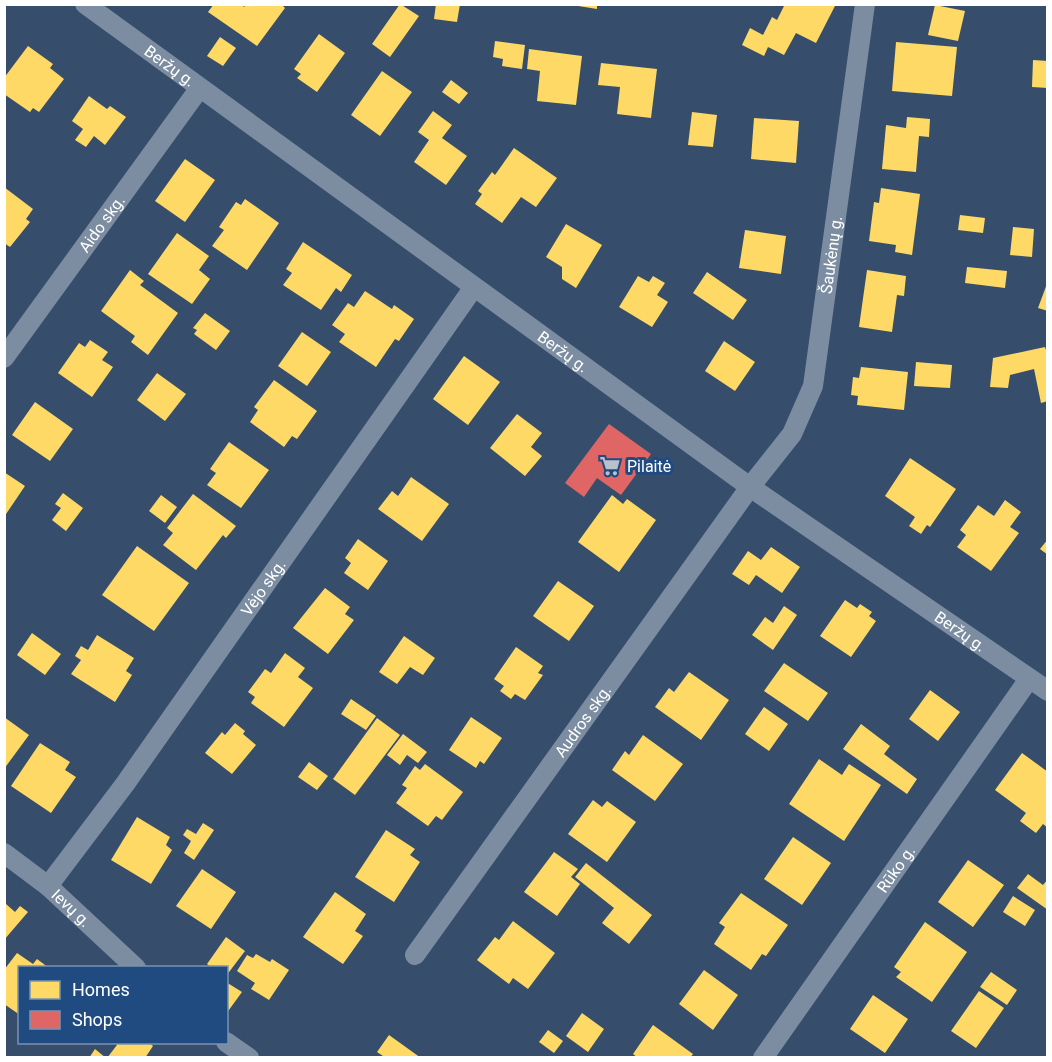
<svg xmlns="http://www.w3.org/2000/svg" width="1052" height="1062" font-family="Roboto,sans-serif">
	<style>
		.homes { fill: #ffd966 }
		.shops { fill: #e06666 }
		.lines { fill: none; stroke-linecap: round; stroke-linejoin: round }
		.street { stroke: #7c8da1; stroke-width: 20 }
		.labels { text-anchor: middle; stroke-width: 6; stroke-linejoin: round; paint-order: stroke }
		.street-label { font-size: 16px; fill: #fff; stroke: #204b81 }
		.poi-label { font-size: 16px; fill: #fff; stroke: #204b81; text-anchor: start }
	</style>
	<rect width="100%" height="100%" fill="#364e6b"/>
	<path class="homes" d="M214,4H241L244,7L246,4H281L285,8L257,46L208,12Z
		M400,4L419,16L390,57L372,44Z
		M436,4H460L457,22L434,19Z
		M785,4H836L816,43L796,33L784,55L768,47L764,56L742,45L750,28L763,35L772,17L777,20Z
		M572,5H597V9Z
		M935,5L965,11L958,41L928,35Z
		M319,34L345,53L317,92L297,78L301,74L294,69Z
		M220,37L236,48L223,66L207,56Z
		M495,41L525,45L522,69L502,66L503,59L493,57Z
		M896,42L957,47L952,96L892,91Z
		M28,46L53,64L50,68L64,79L39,112L33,108L30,112L4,94V78Z
		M529,49L582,56L576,105L537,101L540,71L527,69Z
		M1033,60L1048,61V88L1032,87Z
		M601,63L657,69L651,118L617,114L620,87L598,85Z
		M382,71L412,92L380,136L351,115Z
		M451,80L468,93L459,104L442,92Z
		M89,96L107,109L110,106L126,117L105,145L94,136L86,147L75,140L83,129L72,121Z
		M433,111L452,125L442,138L467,156L446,185L414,162L429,140L418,132Z
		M692,112L717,115L713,147L688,145Z
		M907,117L930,119L929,137L919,136L916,172L882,169L886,125L906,128Z
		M754,118L799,121L796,163L751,159Z
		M514,148L557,178L536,207L521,197L502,223L475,204L482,194L478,191L492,172L495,175Z
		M185,159L215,180L185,222L155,201Z
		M4,187L33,209L26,219L30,222L10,247L4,243Z
		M881,188L920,194L912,255L895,252L896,245L869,241L874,202L879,203Z
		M245,199L279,223L247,270L212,246L224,230L219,227L236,202L241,205Z
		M960,215L985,218L983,233L958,230Z
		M566,224L602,245L576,288L562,279V267L546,257Z
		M1013,227L1034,229L1032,257L1010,255Z
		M745,230L786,236L781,274L739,268Z
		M177,233L209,256L199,270L210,279L192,304L148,274Z
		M303,242L352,275L341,292L336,288L321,310L283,285L292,273L286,269Z
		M967,267L1007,271L1005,288L965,283Z
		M130,270L144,281L140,285L178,313L148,355L131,342L135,336L101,311Z
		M867,270L906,276L904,296L897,295L892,332L859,327Z
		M707,272L747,300L733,320L693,293Z
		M638,276L649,282L653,276L665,283L657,295L668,302L652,327L619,307Z
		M1048,281V311L1038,308Z
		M365,291L392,309L394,305L414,319L399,341L395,339L376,367L339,342L345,334L332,325L348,303L354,307Z
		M205,313L230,331L216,350L194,334L197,330L193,328Z
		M302,332L331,352L307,386L278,366Z
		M90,340L108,352L102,360L113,367L92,397L58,373L79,343L85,347Z
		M724,341L755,362L735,391L705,371Z
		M1045,347L1048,356V401L1041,403L1034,369L1010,375L1008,388L990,387L993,358Z
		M464,356L500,382L468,425L433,399Z
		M916,362L952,365L950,388L914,386Z
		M861,367L908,372L904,410L857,405L858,396L851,395L853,377L859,378Z
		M157,373L186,394L165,421L137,400Z
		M274,380L317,411L297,439L292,436L284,447L250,422L258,410L254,407Z
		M35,402L73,429L50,461L12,435Z
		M517,414L542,433L531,447L542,456L525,476L490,448Z
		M229,442L269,470L241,508L207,485L216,473L210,469Z
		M910,458L956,489L930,527L927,525L921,534L909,526L915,517L885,496Z
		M4,472L25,486L4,517Z
		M411,477L449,504L422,541L378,509L392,491L398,496Z
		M63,493L83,508L66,531L52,520L61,508L55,504Z
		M193,494L236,526L226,538L223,535L196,570L163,545L173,533L167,528Z
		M161,495L177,507L165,523L149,511Z
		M612,495L623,504L627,499L656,520L619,572L578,542Z
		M1005,500L1021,512L1010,527L1019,533L991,571L957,547L966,535L960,530L978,505L994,516Z
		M358,539L388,561L368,590L344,573L351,563L345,558Z
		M1048,539V555L1040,549Z
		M137,546L189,583L154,631L102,595Z
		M771,547L800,567L782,593L756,575L749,585L732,574L748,551L761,560Z
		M558,581L594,606L569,641L533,616Z
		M325,588L350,607L345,614L354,620L328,654L293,628Z
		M845,600L857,608L860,604L872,612L869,616L876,621L851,657L820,636Z
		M784,606L797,615L773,650L752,635L765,617L773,623Z
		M32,633L61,654L45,675L17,655Z
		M97,635L134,658L126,671L132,675L115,702L71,674L81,660L75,656L81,646L88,650Z
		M404,636L435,658L423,675L410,667L397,684L379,672Z
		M516,647L543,666L538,673L543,675L525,700L515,694L511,699L500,691L504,686L494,679Z
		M285,653L305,668L298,677L313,688L284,727L251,703L255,697L248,692L265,669L271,673Z
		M784,663L828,693L808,721L764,691Z
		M689,672L729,700L701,740L655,707L669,688L674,692Z
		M930,690L960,712L938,741L909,719Z
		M351,699L376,716L366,730L341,714Z
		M764,707L788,724L769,751L745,734Z
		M4,717L29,735L4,769Z
		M471,717L502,738L484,764L480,761L476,768L449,750Z
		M377,718L400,735L355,795L333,779Z
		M235,723L245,731L243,734L256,745L232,774L205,753L222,732L225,735Z
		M861,724L890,746L884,754L917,779L907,794L843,749Z
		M403,734L427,752L418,763L407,755L400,765L387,755Z
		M643,735L683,764L655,801L612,770L625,751L629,755Z
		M40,743L70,762L65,770L76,777L51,813L11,786Z
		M1022,753L1048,772V828L1043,824L1036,833L1020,821L1026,813L995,790Z
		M819,759L842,775L849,764L881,785L844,841L789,804Z
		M309,762L328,776L317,790L298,777Z
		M425,764L463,792L442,820L436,816L428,826L396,803L407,788L402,785L415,766L420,770Z
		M593,800L602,807L607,801L636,822L607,862L568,834Z
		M137,817L170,837L166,845L172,850L151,884L111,860Z
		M203,823L214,830L194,860L184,853L191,841L183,835L187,829L196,834Z
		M386,830L415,849L410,855L420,862L394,902L355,877Z
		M793,837L831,863L802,905L764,879Z
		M554,852L578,869L571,877L580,884L557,916L524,892Z
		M968,860L1004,885L973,927L938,902Z
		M586,863L652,915L629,944L602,923L614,908L575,877Z
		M202,869L236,892L211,929L176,906Z
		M1028,874L1043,885L1048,879V910L1017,888Z
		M335,892L366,914L355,931L363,936L343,964L303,937Z
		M741,893L788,925L766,956L762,954L751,970L714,944L725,927L719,923Z
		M1013,896L1035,910L1025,926L1003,912Z
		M6,904L15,912L20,906L28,912L4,940V907Z
		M513,921L555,953L528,989L513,978L509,984L477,960L495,937L499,940Z
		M925,922L967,952L932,1002L896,977L901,972L894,967Z
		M226,937L245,951L226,976V968H212L207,964Z
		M17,953L33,964L37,959L49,968H20V1015L4,1004V970Z
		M256,954L270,962L272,959L289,970L269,1000L251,989L255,983L237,971L247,955L253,958Z
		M704,970L738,995L713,1030L679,1004Z
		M991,972L1017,990L1007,1005L980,987Z
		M226,982L242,992L226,1014Z
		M979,991L1004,1008L976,1048L951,1031Z
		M873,995L908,1019L885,1053L850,1029Z
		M582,1013L604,1029L588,1052L566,1036Z
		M653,1025L693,1054L690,1058H638L633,1054Z
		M548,1030L563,1041L554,1053L539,1042Z
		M389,1035L421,1058H386L377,1052Z
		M114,1042H148L153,1046L145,1058H107L117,1045Z
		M95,1049L106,1058H89Z"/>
	<path class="shops" d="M609,424L651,454L621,495L597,478L584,497L565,483Z"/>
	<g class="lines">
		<g class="street">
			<path id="s1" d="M85,4L750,487L1048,691"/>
			<path id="s2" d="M4,358L199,89"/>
			<path id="s3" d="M4,853L48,886L136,968"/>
			<path id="s4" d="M48,886L125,784L474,287"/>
			<path id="s5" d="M415,955L750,487L792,434L813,386L865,4"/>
			<path d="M226,1042L249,1058"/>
			<path id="s6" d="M763,1058L1029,679"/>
		</g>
	</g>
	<defs>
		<g id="supermarket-bare" transform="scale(1.62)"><path d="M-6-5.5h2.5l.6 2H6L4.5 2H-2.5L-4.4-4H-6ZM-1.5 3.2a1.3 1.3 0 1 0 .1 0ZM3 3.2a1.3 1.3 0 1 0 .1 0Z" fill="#b9c1cb" stroke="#204b81" stroke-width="2.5" paint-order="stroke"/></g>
	</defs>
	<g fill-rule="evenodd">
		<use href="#supermarket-bare" x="610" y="466"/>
	</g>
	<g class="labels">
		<g class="street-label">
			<text dy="6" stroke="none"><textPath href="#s1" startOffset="105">Beržų g.</textPath></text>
			<text dy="6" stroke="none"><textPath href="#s2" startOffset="166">Aido skg.</textPath></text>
			<text dy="6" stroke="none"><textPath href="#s5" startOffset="828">Šaukėnų g.</textPath></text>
			<text dy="6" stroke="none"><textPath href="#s1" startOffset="591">Beržų g.</textPath></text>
			<text dy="6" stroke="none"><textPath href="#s4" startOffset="368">Vėjo skg.</textPath></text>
			<text dy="6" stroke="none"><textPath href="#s1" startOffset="1077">Beržų g.</textPath></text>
			<text dy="6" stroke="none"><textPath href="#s5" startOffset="288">Audros skg.</textPath></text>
			<text dy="6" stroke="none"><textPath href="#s6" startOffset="231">Rūko g.</textPath></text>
			<text dy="6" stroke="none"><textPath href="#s3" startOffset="87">Ievų g.</textPath></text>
		</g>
		<g class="poi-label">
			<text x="627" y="472">Pilaitė</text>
		</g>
	</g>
	<rect width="1052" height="1062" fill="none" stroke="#ffffff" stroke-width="12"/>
	<rect x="18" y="966" width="210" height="78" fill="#204b81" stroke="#7993b3" stroke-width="1.5"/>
	<rect x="30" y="981" width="30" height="18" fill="#ffd966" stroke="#7993b3" stroke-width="1.5"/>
	<text x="72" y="996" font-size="18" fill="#ffffff">Homes</text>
	<rect x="30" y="1011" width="30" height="18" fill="#e06666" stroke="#7993b3" stroke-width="1.5"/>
	<text x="72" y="1026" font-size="18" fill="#ffffff">Shops</text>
</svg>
